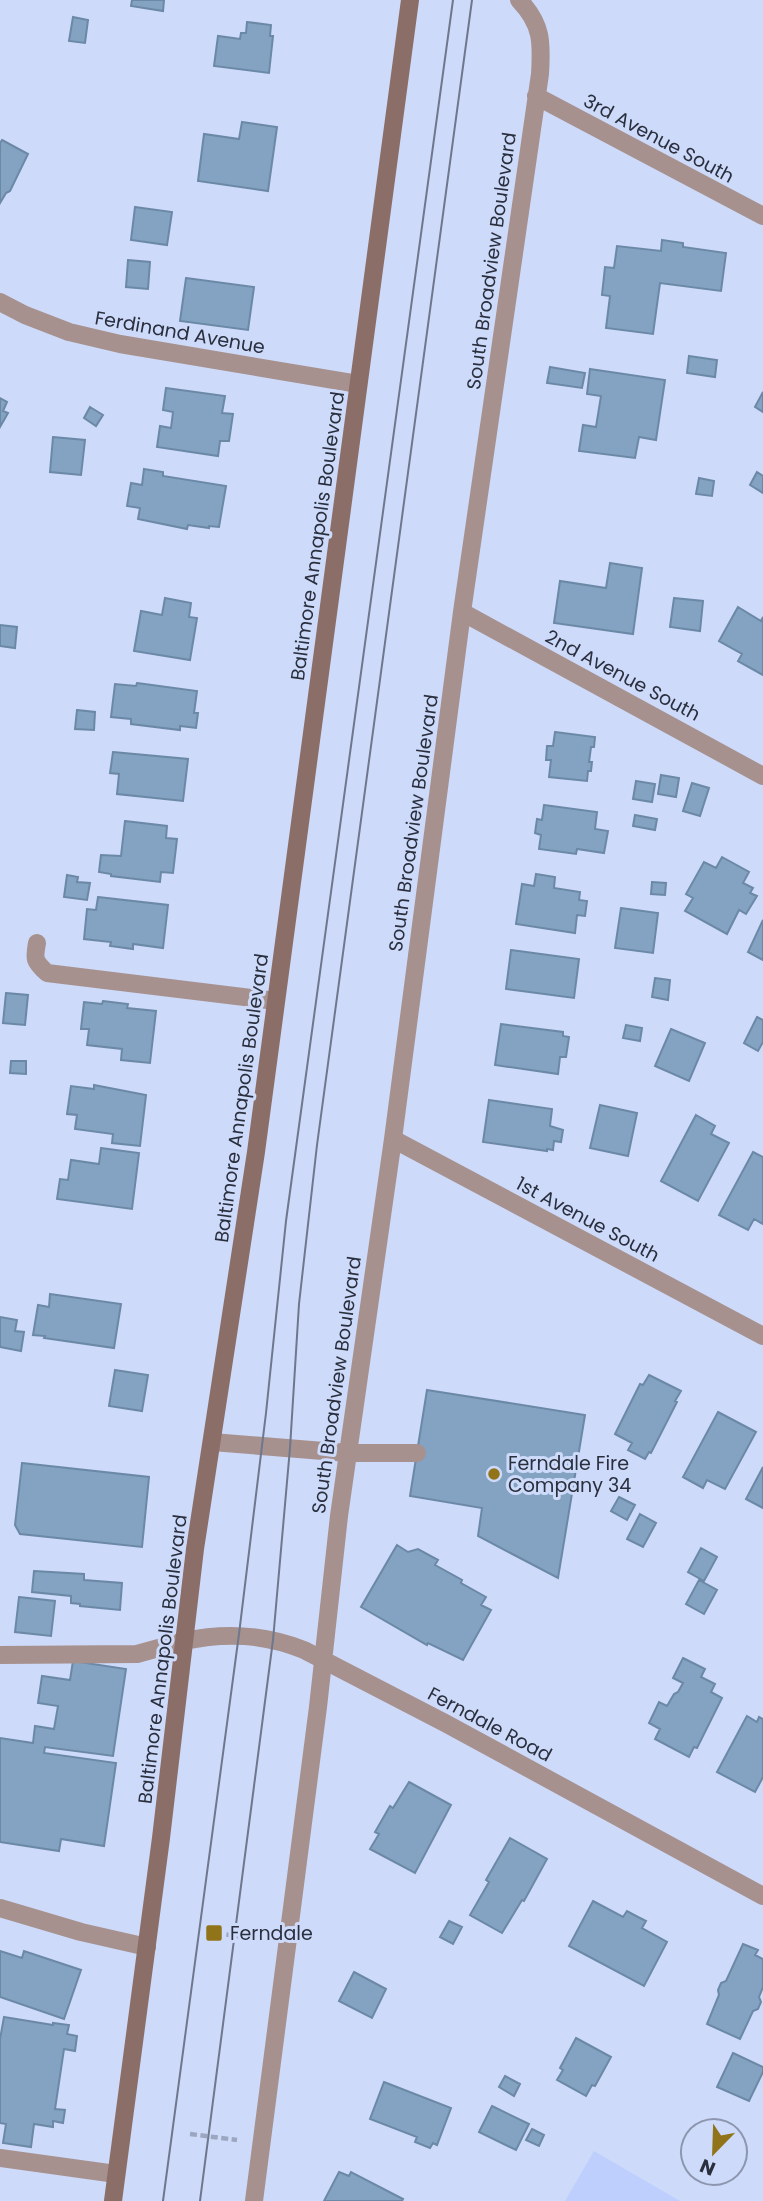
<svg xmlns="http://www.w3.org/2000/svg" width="763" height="2201" font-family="Poppins,sans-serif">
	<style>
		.built { fill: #becffd }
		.building { fill: #84a2c1; stroke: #6b89a7; stroke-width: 2 }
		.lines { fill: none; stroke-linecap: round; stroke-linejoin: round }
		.path { stroke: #9ca6c0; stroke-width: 4.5; stroke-dasharray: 7 3.5; stroke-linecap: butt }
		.service { stroke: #a6918e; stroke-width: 18 }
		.minor { stroke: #a6918e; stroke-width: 18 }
		.secondary { stroke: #8c6e69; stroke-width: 18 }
		.tram { stroke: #6e778c; stroke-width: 2 }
		.poi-dot { fill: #917319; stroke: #cddaf9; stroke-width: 2.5 }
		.labels { text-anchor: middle; stroke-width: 6; stroke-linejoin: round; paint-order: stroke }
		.street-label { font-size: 19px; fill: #2a2f3e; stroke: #cddaf9 }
		.poi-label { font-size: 19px; fill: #2a2f3e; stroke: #cddaf9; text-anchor: start }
	</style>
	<rect width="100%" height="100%" fill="#cddaf9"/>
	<path class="built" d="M594,2151L680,2201H565Z"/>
	<path class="building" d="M132,0H164L163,11L131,6Z
		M73,17L88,20L85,43L69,41Z
		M247,22L271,25L270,36H273L269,73L214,66L218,36L240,39L241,33H246Z
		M242,122L277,127L268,191L198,181L204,134L239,139Z
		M2,140L28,154L10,191L6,193L0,203V143Z
		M135,207L172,212L167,245L131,240Z
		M662,240L683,243V247L726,253L721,291L660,283L653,334L606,328L610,296L602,295L605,267L614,268L617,246L661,251Z
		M128,260L150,262L148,289L126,287Z
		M186,278L254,287L248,330L180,321Z
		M689,356L717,360L715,377L687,373Z
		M550,367L585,373L582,388L547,383Z
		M590,369L665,380L656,440L639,437L635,458L579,451L583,425L596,427L601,396L587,394Z
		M166,388L225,396L222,413L233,414L229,441H220L218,456L157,447L160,426L171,428L173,412L163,410Z
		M763,392V412L755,407Z
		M0,398L7,402L3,411L8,413L0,427Z
		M90,407L103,415L96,426L84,418Z
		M53,437L85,440L81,475L50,472Z
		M144,469L163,472V476L226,486L219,527L209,526V528L188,525L187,529L138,519L140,508L127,506L131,483L142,485Z
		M757,472L763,476V493L750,485Z
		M699,478L714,481L712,496L696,494Z
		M610,563L642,568L633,634L554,623L560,581L606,588Z
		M165,598L191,603L189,617L197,618L190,660L134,651L141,611L162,615Z
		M674,598L703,601L700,631L670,627Z
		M738,607L761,621L763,617V675L738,661L742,654L719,641Z
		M0,625L17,627L15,648L0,646Z
		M137,683L197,691L194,713H198L196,728L180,726V730L131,724V719L111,717L115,684L136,686Z
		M77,710L95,712L94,730L75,729Z
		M555,732L595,737L594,747H591L589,762H592L591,771H588L587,781L549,777L551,760H546L547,746H553Z
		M113,752L188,759L183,801L117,794L119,774L110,773Z
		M661,775L679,778L676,797L658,794Z
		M636,781L655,784L652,802L633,799Z
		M692,783L709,788L700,816L683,811Z
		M544,805L597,812L595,829L608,831L604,853L577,849L576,854L539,849L541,835L535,833L537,819L542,820Z
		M635,815L657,819L655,830L633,826Z
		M125,821L167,826L166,838L177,839L173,873L161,872L160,882L111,876V874L99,872L101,855L121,856Z
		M722,857L749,872L743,883L753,888L750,893L757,896L746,914L739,910L727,934L685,911L693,898L686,894L704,862L716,868Z
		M536,874L555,877L554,888L580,892L579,900L587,901L585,916L577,915L575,933L516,924L522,884L534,886Z
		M67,875L78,877L77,882L90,883L87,900L64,897Z
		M652,882L666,883L665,895L651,894Z
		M98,897L168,905L163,948L133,944V949L118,947L110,946L111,942L84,939L87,909L96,910Z
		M621,908L658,913L653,953L615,948Z
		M763,920V960L748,952Z
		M511,950L579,959L574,998L506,989Z
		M655,978L670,980L668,1000L652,997Z
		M6,993L28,995L25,1025L3,1023Z
		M103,1001L128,1004L127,1008L156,1011L150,1063L121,1060L122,1049L87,1045L89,1029H81L84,1002L102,1004Z
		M757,1017L763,1020V1042L758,1051L744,1043Z
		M501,1024L563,1032V1036L569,1037L566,1057H560L558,1074L495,1065Z
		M626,1025L642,1028L640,1041L623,1038Z
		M671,1029L705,1043L689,1081L655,1066Z
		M11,1061H26V1074L10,1073Z
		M94,1085L146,1095L140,1146L112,1143L113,1134L75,1129L77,1115L67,1114L71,1086L94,1089Z
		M489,1100L552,1109L550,1126L563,1130L561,1142L554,1141L553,1150L547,1149V1151L483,1142Z
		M600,1105L637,1113L628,1156L590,1148Z
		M696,1115L715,1126L711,1134L729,1143L698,1201L661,1181Z
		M101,1148L139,1153L132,1209L57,1199L60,1179L68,1180L71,1160L99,1164Z
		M753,1152L763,1157V1224L754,1219L748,1230L719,1215Z
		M50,1294L121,1304L114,1348L44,1338L45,1336L33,1335L38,1305L49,1307Z
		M0,1317L17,1320L15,1331L24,1332L21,1351L0,1347Z
		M115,1370L148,1375L142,1411L109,1406Z
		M649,1375L681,1391L675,1401L677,1402L651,1453L649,1452L645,1459L628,1450L632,1443L615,1434L640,1384L643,1385Z
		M427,1390L585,1415L558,1578L478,1536L482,1508L410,1496Z
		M718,1412L756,1432L725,1489L707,1480L703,1488L683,1477Z
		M22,1463L149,1477L142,1547L20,1534L15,1525Z
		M763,1467V1508L746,1499Z
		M619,1497L635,1505L627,1520L611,1511Z
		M640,1514L656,1523L643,1547L627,1539Z
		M397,1545L408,1552L418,1549L438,1560L435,1565L462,1580L461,1583L486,1597L481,1605L491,1610L463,1660L428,1643L427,1645L361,1607Z
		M701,1548L717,1557L704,1581L688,1572Z
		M34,1571L84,1574V1580L122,1583L120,1610L80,1606V1604L71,1603V1596L32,1592Z
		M699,1580L717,1590L704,1614L686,1604Z
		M19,1597L55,1601L51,1636L15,1632Z
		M683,1658L705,1669L701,1677L715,1684L711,1692L722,1698L697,1748L694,1747L689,1757L655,1739L660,1729L649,1723L659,1702L667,1706L674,1694L678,1692L683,1683L673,1678Z
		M73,1661L126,1669L113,1756L45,1747L44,1753L116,1763L104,1846L61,1839L59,1851L0,1842V1738L33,1743L35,1726L54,1729L58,1706L38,1703L42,1676L70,1680Z
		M747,1716L757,1722L759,1717L763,1719V1777L755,1792L717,1772Z
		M409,1782L451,1805L415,1873L370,1849L379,1834L375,1832L390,1806L393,1808Z
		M510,1838L547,1859L524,1901L522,1900L502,1933L470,1915L489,1882L486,1880Z
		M593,1901L623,1917L627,1911L638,1917L646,1921L642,1928L667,1942L644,1986L569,1946Z
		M449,1921L462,1927L453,1944L440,1937Z
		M743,1944L758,1950L755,1955L763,1959V1987L759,1997L761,2002L758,2009L753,2011L740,2039L707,2024L719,1995L718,1990L721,1983L726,1981Z
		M0,1951L22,1958L24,1951L81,1970L64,2019L0,1997Z
		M354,1972L386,1989L372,2018L339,2001Z
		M4,2017L53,2025V2023L69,2025L67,2034L77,2036L75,2051L64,2049L55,2109L65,2110L63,2123L53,2121V2127L34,2124L31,2147L3,2143L6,2124L0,2123V2039Z
		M576,2038L611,2057L595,2086L592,2085L586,2096L557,2080L563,2070L560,2068Z
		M733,2053L763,2067V2072L749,2101L717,2087Z
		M505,2076L520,2084L514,2096L499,2087Z
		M384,2082L451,2108L437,2145L433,2143L430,2148L415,2142L417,2137L370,2119Z
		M492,2106L529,2124L516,2150L479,2132Z
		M532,2129L544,2135L539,2146L526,2140Z
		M339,2172L349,2176L351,2172L403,2199L402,2201H324Z"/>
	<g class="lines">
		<path class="path" d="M216,1933L264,1940
			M190,2134L237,2140"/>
		<path class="service" d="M37,943C34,959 34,961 47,973L276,1001
			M212,1442L348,1453H417
			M0,1655L137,1654L184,1641
			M0,2158L116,2174"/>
		<path class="minor" d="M536,96L763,216
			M0,302L25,315L69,332L120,344L358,384
			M462,612L763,776
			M393,1139L763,1336
			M184,1641C226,1632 264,1634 304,1650L445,1723L763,1896
			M0,1908L81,1932L147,1947
			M254,2201L318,1707L339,1516L393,1139L462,612L540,74C542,42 542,24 519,0"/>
		<path class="secondary" d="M113,2201L161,1838L195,1549L256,1152L410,0"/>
		<path class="tram" d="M163,2201L239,1634L266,1413L286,1221L453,0
			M200,2201L273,1640L290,1448L299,1304L317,1145L472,0"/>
	</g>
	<g class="poi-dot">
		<circle cx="494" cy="1474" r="7"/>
		<rect x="205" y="1924" width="18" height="18" rx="3.5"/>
	</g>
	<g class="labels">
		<g class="street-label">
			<text transform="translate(659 138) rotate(28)" y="7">3rd Avenue South</text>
			<text transform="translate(491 261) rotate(-82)" y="7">South Broadview Boulevard</text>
			<text transform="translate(180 332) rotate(10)" y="7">Ferdinand Avenue</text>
			<text transform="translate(317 536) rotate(-82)" y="7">Baltimore Annapolis Boulevard</text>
			<text transform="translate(623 675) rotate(28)" y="7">2nd Avenue South</text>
			<text transform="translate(413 823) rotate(-82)" y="7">South Broadview Boulevard</text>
			<text transform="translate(241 1098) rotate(-82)" y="7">Baltimore Annapolis Boulevard</text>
			<text transform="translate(588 1219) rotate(28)" y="7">1st Avenue South</text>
			<text transform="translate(336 1385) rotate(-82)" y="7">South Broadview Boulevard</text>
			<text transform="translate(162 1659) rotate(-83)" y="7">Baltimore Annapolis Boulevard</text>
			<text transform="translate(490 1724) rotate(28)" y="7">Ferndale Road</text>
		</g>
		<g class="poi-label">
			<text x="508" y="1470">Ferndale Fire<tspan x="508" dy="22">Company 34</tspan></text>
			<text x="230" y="1940">Ferndale</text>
		</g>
	</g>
	<g transform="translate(714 2152) rotate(203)"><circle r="33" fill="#cddaf9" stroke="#8c96ae" stroke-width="2"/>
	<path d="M0-5L12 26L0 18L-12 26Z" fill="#917319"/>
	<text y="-10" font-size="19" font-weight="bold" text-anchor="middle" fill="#2a2f3e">N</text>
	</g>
</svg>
